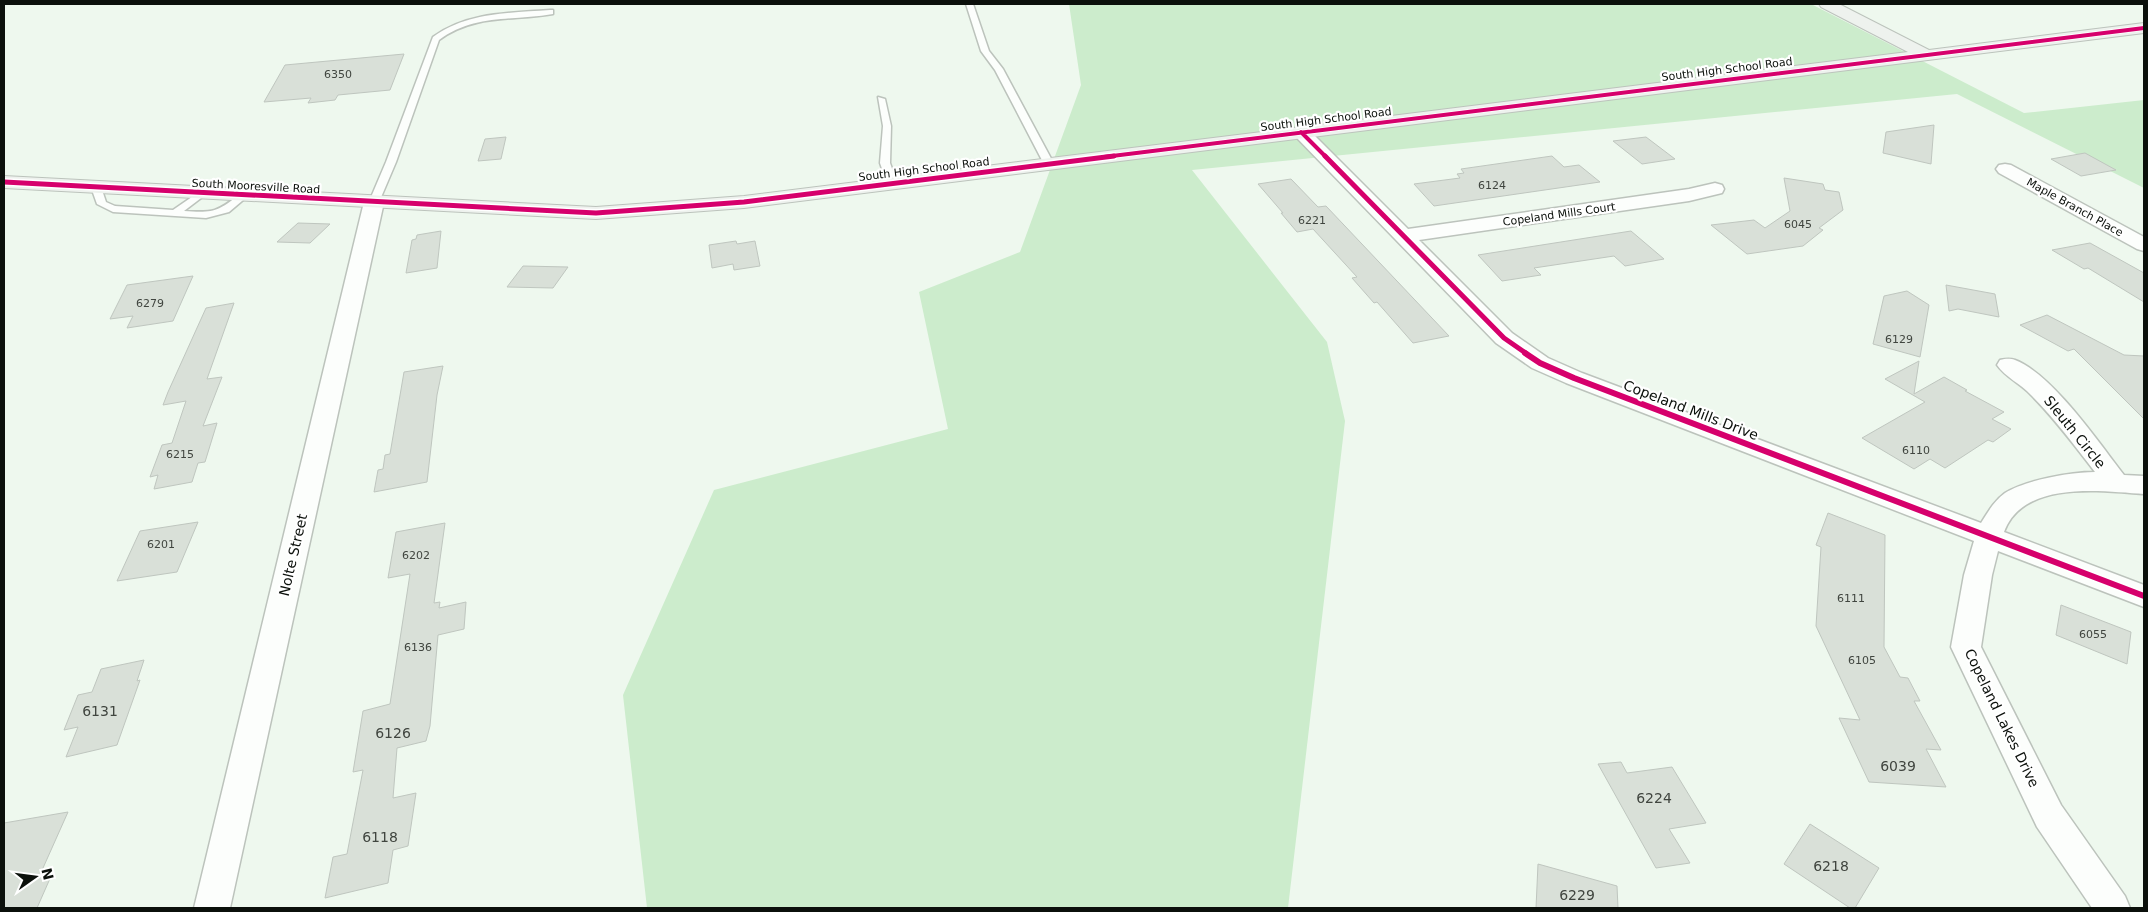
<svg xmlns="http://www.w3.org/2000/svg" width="2148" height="912" font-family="'DejaVu Sans',sans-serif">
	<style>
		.green { fill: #cceccc }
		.building { fill: #d9e0d8; stroke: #bfc6bf }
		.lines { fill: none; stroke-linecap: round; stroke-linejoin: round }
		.lane-casing { stroke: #bcc3bc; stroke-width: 3 }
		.street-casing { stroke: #bcc3bc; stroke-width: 3 }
		.secondary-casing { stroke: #bcc3bc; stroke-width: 2 }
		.lane { fill: #fcfefc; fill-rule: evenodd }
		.street { fill: #fcfefc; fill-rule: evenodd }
		.secondary { fill: #eef2ee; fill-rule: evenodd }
		.cycleway-far2-casing { stroke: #fff; stroke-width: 5.5 }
		.cycleway-far1-casing { stroke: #fff; stroke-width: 8 }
		.cycleway-casing { stroke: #fff; stroke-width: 9 }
		.cycleway-far2 { stroke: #d6006c; stroke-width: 4 }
		.cycleway-far1 { stroke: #d6006c; stroke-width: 5 }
		.cycleway { stroke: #d6006c; stroke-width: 6 }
		.labels { text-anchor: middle; stroke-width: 4.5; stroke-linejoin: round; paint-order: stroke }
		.far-street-label { font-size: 11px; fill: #0b100b; stroke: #fff }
		.number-label { font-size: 11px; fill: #40453f }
		.street-label { font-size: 14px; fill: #0b100b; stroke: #fff }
		.near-number-label { font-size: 14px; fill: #40453f }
	</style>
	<rect width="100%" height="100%" fill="#eef8ee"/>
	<path class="green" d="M1069,4H1811L2024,113L2144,100V188L1957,94L1192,170L1327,342L1345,421L1288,908H647L623,695L714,490L948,429L919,292L1020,252L1081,85Z"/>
	<path class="building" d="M404,54L390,90L338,95L335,100L308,103L311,98L264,102L285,65Z
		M1934,125L1931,164L1883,153L1886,132Z
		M506,137L501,159L478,161L485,139Z
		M1646,137L1675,159L1642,164L1613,141Z
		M2085,153L2116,170L2081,176L2051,159Z
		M1552,156L1564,167L1579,165L1600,182L1434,206L1414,184L1460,178L1457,174L1464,173L1461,169Z
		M1784,178L1823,184L1825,190L1839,192L1843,210L1819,228L1823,230L1803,246L1747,254L1711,225L1754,220L1765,228L1790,211Z
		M1291,179L1318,207L1326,206L1449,336L1413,343L1377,302L1374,303L1352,278L1357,277L1313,229L1297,232L1281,213H1283L1258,184Z
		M298,223L330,224L310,243L277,242Z
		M441,231L437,268L406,273L412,240L416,239L417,235Z
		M1631,231L1664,259L1625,266L1614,256L1534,268L1541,275L1502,281L1478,255Z
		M736,241L737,244L755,241L760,266L734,270L733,264L712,268L709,245Z
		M2090,243L2144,273V302L2088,268L2084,269L2052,250Z
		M523,266L568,267L553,288L507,287Z
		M193,276L173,321L127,328L133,316L110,319L127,285Z
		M1946,285L1995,294L1999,317L1958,309L1949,311Z
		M1907,291L1929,305L1920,357L1873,344L1884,296Z
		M234,303L207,379L222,377L203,426L217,423L205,462L198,463L192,482L154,489L158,475L150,477L162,445L172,443L186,401L163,405L168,392L206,308Z
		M2047,315L2124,355L2144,356V419L2074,349L2068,351L2020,325Z
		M1919,361L1914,394L1944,377L1967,390L1965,391L2004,412L1992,419L2011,429L1993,442L1988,440L1945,468L1930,459L1914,469L1862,438L1925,402L1885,379Z
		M443,366L437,395L427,482L374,492L378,470L383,469L385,455L390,454L404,372Z
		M1828,513L1885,535L1884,647L1900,677L1908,678L1920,701H1914L1941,750L1926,749L1946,787L1869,782L1839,718L1860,720L1816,626L1821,547L1816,545Z
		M198,522L177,572L117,581L140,531Z
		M445,523L434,603L440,602L439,608L466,602L464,629L438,635L430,726L426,741L397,748L393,798L416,793L408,846L393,850L388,883L325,898L333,857L347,854L363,770L353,772L363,711L390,704L410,574L388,578L396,532Z
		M2061,605L2131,632L2127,664L2056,635Z
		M144,660L137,681L140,680L117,745L66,757L78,727L64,730L78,695L92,692L101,669Z
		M1621,762L1627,773L1672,767L1706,823L1669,829L1690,863L1656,868L1598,764Z
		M68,812L39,877L52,874L37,908H4V823Z
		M1810,824L1879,868L1855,908H1850L1784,864Z
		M1538,864L1617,886L1618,908H1536Z"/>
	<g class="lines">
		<g class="lane-casing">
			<path id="lane" d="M966,4H973L989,51L1003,69L1054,164L1052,166L1049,167L1044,164L995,70L981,51Z
				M550,10H553V14C513,21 474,14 439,40L396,162L379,202L374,205L371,204L369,202L386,162L433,37C467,12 510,13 550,10Z
				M878,97L885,99L891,126L890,163L897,183L892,186L887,183L880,163L883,126Z
				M96,184L101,187L106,202L115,206L173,210L202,190L207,193L205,195L184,211C213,213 218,212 241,193L244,192L249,195L229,212L206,218L113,212L97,204L91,187Z"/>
		</g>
		<g class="street-casing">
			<path id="street" d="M1301,127L1307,128L1408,229L1689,189L1715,183L1722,185L1724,189L1722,193L1689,201L1419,240L1512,333L1548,358L1582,373L1981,523C1988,512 1994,501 2005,493C2026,480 2070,472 2095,472C2075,446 2055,419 2031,395C2021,384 2005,377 1997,365L2000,360C2005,359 2009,358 2015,360C2052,374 2099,443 2124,475L2144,476V494C2101,491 2023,480 2004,532L2144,585V607L1998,551L1992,575L1981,647L2061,805L2125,896L2130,908H2092L2037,827L1951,647L1964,575L1974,541L1566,383L1532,368L1496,343L1295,136L1292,132L1295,128Z
				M2005,164L2011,165L2144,237V251L2137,249L1999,173L1996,169L1999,165Z
				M374,196L381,198L384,202L230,908H194L364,202L367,198Z"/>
		</g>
		<g class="secondary-casing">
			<path id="secondary" d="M1819,4H1839L1929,50L2144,23V33L744,208L596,219L4,188V176L596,207L744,196L1908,52L1821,7Z"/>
		</g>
		<use href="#lane" class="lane"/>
		<use href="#street" class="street"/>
		<use href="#secondary" class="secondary"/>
		<g class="cycleway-far2-casing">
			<path id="cycleway-far2" d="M1301,132L1326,157
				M1104,157L2144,28"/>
		</g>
		<g class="cycleway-far1-casing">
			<path id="cycleway-far1" d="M1325,156L1504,338L1527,354
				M4,182L596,213L744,202L1114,156"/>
		</g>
		<g class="cycleway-casing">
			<path id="cycleway" d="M1525,353L1540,363L1574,378L2144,596"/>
		</g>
		<use href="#cycleway-far2" class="cycleway-far2"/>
		<use href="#cycleway-far1" class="cycleway-far1"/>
		<use href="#cycleway" class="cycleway"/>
	</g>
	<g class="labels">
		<g class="far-street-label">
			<text transform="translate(1727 69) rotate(-7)" y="4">South High School Road</text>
			<text transform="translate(1326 119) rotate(-7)" y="4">South High School Road</text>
			<text transform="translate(924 169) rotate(-7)" y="4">South High School Road</text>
			<text transform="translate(256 186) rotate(3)" y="4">South Mooresville Road</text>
			<text transform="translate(2075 207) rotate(29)" y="4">Maple Branch Place</text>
			<text transform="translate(1559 214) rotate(-8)" y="4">Copeland Mills Court</text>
		</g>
		<g class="number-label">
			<text x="338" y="78">6350</text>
			<text x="1492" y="189">6124</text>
			<text x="1312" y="224">6221</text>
			<text x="1798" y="228">6045</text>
			<text x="150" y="307">6279</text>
			<text x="1899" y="343">6129</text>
			<text x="1916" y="454">6110</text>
			<text x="180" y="458">6215</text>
			<text x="161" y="548">6201</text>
			<text x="416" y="559">6202</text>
			<text x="1851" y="602">6111</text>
			<text x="2093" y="638">6055</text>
			<text x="418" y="651">6136</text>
			<text x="1862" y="664">6105</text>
		</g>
		<g class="street-label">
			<text transform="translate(1691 410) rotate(21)" y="5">Copeland Mills Drive</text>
			<text transform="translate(2075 432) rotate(51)" y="5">Sleuth Circle</text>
			<text transform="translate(293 555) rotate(-77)" y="5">Nolte Street</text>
			<text transform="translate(2002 718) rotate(64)" y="5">Copeland Lakes Drive</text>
		</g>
		<g class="near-number-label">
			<text x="100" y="716">6131</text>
			<text x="393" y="738">6126</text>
			<text x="1898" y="771">6039</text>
			<text x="1654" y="803">6224</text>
			<text x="380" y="842">6118</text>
			<text x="1831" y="871">6218</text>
			<text x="1577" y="900">6229</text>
		</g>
	</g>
	<rect width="2148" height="912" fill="none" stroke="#0b100b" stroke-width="10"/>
	<g transform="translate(35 877) rotate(76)" stroke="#ffffff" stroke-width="4" paint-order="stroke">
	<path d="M0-4L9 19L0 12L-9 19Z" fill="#0b100b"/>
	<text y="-8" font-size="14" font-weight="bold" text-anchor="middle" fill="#0b100b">N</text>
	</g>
</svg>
